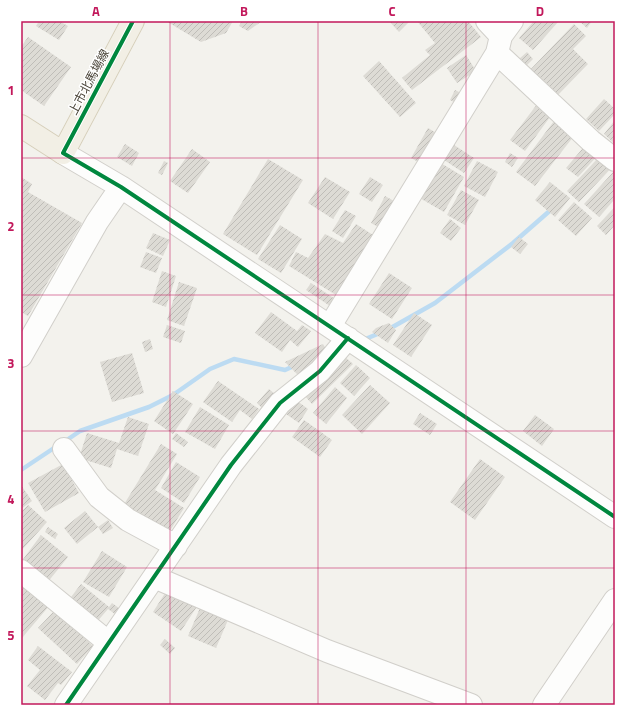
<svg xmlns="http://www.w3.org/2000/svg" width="636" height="726" font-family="'Titillium Web','Noto Sans JP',sans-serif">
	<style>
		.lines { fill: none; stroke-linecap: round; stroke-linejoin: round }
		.stream { stroke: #bcdbf2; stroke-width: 4.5 }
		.building { fill: url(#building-hatch) }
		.minor-casing { stroke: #d1cfca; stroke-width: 24 }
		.major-casing { stroke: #d6cfba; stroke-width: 24 }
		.minor { stroke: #fdfdfc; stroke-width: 22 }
		.major { stroke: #f2efe5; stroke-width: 22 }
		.cycleway-casing { stroke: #fff; stroke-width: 6 }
		.cycleway { stroke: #00873e; stroke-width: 4 }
		.grid { fill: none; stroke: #c2185b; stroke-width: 1; stroke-opacity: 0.55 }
		.labels { text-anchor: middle; stroke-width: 3; stroke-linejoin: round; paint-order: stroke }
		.street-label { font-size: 12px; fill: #4a4438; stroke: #fff }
		.neatline { fill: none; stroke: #c2185b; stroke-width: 1.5 }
		.grid-label { font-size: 13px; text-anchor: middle; font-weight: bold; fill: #c2185b }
	</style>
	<defs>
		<pattern id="building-hatch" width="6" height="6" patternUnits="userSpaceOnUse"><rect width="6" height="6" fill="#dddbd5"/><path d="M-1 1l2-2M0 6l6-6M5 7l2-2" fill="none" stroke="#bfbdb8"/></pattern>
	</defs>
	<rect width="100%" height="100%" fill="#f3f2ed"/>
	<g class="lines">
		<path class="stream" d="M389,329L435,303L513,243L553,208
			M363,340L380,333
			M64,442L80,431L149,407L173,395L210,369L234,359L285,370L296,365
			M21,470L57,446"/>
	</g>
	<path class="building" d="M39,21H59L68,26L59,40L36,26Z
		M166,21H233L226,33L201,42Z
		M242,21H262L248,31L239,26Z
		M389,21H410L399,32Z
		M417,21H468L481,37L412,90L402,78L430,55L425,50L435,43Z
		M534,21H559L533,50L519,38Z
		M579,21H592L587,28Z
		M574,24L586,36L573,49L588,64L558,95L543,80L541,82L529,71Z
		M28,37L71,67L44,106L21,90V47Z
		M527,52L533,59L526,66L519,59Z
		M466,55L476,71L457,83L447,68Z
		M379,61L416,103L400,117L363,76Z
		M455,90L463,94L458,104L450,100Z
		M604,99L615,109V114L599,131L586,119Z
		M538,103L553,113L525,151L510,140Z
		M557,117L577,132L535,186L516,172Z
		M615,120V144L604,134Z
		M428,128L438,134L422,164L411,158Z
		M588,142L600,153L578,177L566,168Z
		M451,143L474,158L464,173L441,158Z
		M125,144L139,153L132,166L117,157Z
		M192,149L210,162L188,193L170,181Z
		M510,153L518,158L512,167L505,162Z
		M603,153L615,164L579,202L567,191Z
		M268,159L303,180L257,255L223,234Z
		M164,161L168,163L162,175L158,173Z
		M477,161L498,172L485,197L464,186Z
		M439,162L464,177L444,212L418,197Z
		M615,170V199L599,217L584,204Z
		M21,177L32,184L28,192L82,223L28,316L21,312Z
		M325,177L350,192L333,219L308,203Z
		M370,177L383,185L372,202L359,194Z
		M550,182L570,198L555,217L535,200Z
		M461,190L479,200L465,225L447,215Z
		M385,196L394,201L380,228L371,223Z
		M574,202L592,218L576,236L558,220Z
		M615,207V225L606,235L597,226Z
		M345,210L356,216L343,238L332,231Z
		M450,219L461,228L451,241L440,233Z
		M356,224L373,235L336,295L289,266L296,252L308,258L325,234L343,243Z
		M280,225L302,239L281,273L258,259Z
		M153,233L170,240L163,256L146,248Z
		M519,237L528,244L520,254L511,247Z
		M146,252L162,258L156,273L140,267Z
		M162,271L176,276L166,307L152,302Z
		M389,273L412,288L392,319L369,304Z
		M179,282L197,288L184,326L167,320Z
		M311,283L338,301L333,308L306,290Z
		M271,312L297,331L302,325L311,331L298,347L290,340L282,352L255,333Z
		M414,313L432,325L411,357L393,345Z
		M389,323L396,330L388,343L372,332L376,328Z
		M167,325L185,331L181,343L163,337Z
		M150,339L153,349L145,352L142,342Z
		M323,344L326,349L299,376L285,362Z
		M132,353L144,393L112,402L100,362Z
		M344,356L353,364L312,404L304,395Z
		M356,365L370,378L354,396L340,383Z
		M218,381L259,409L252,419L240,410L232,422L203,402Z
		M370,385L390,403L362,434L342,415Z
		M335,387L347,398L326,424L313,413Z
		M269,389L276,395L263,409L257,403Z
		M173,391L193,404L173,434L154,421Z
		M296,400L308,409L299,423L286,414Z
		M200,407L229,425L215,449L185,432Z
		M420,413L437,424L430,435L413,424Z
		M535,415L554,429L542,446L523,431Z
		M128,417L149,424L138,456L117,449L111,468L79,458L87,433L119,443Z
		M304,420L332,440L320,457L292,437Z
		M176,433L188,442L184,447L172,439Z
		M161,444L177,454L155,490L184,508L168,534L123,506Z
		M480,459L505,477L475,520L450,502Z
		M176,462L200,477L184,503L161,488Z
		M63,464L79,493L45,512L28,483Z
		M21,485L32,501L21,509Z
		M28,505L47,522L21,551V512Z
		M85,511L98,527L77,544L64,528Z
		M108,520L113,528L103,534L98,527Z
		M48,527L58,534L55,539L45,532Z
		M41,535L68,557L47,583L21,562Z
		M102,551L127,567L109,597L83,582Z
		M81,584L109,607L112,603L123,611L119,617L108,609L96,623L68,601Z
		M25,585L50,605L21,639V590Z
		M169,587L198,605L181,631L153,612Z
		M200,608L228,620L216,648L188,636Z
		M55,610L93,646L77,664L38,628Z
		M165,639L175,648L170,654L160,645Z
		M38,646L72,672L61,685L58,683L45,700L27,686L40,670L28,660Z"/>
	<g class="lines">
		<g class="minor-casing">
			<path id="minor" d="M487,21L501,36
				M497,53L591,141L615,160
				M63,153L121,187L615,517
				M330,326L497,53L501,36L512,21
				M21,356L97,222L121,187
				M64,449L99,497L128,520L176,546
				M21,571L109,643
				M154,577L327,651L471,705
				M66,705L231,465L280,403L320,371L348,338
				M544,705L615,600"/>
		</g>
		<g class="major-casing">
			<path id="major" d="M21,126L63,153L133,21"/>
		</g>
		<use href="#minor" class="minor"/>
		<use href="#major" class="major"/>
		<g class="cycleway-casing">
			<path id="cycleway" d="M133,21L63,153L121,187L615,517
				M66,705L231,465L280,403L320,371L348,338"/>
		</g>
		<use href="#cycleway" class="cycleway"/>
	</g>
	<path class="grid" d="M170,21V705M318,21V705M466,21V705M21,158H615M21,295H615M21,431H615M21,568H615"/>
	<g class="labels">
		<g class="street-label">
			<text transform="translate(89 82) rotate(-62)" y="4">上市北馬場線</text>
		</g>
	</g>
	<rect width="636" height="726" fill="none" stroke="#ffffff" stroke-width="44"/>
	<rect x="22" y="22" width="592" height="682" class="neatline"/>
	<g class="grid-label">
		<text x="96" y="16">A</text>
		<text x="244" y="16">B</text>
		<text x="392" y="16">C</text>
		<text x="540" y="16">D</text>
		<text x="11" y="95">1</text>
		<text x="11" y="231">2</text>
		<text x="11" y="368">3</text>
		<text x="11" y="504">4</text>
		<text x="11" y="640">5</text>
	</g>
</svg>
